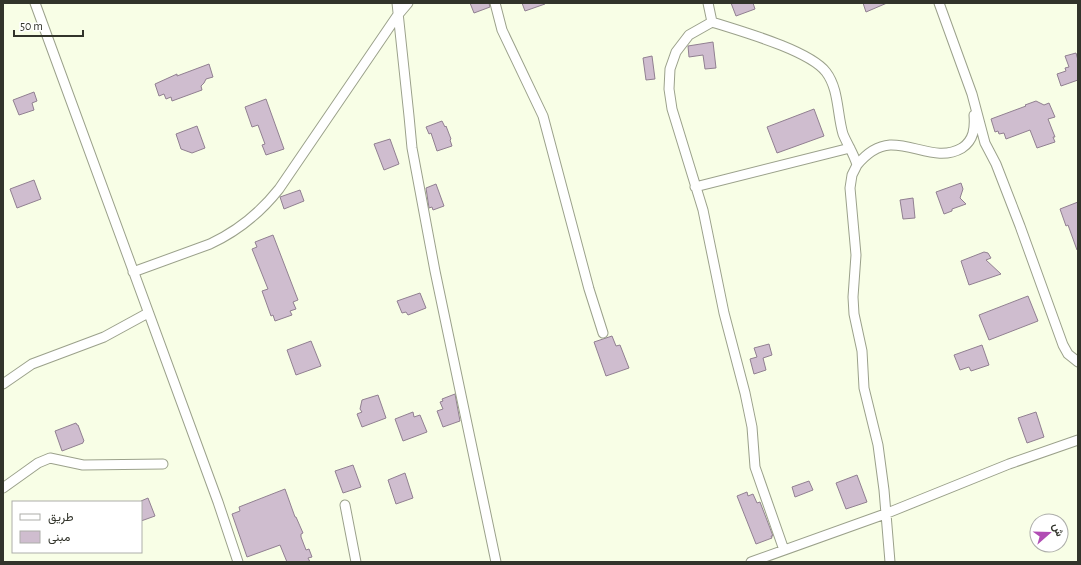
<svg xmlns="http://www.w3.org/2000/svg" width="1081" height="565" font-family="'Alegreya Sans',Vazirmatn,sans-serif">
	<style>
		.building { fill: #cfbdcf; stroke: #918091 }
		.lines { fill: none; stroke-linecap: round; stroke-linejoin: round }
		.minor-casing { stroke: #9ba18b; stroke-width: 11 }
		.minor { stroke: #fff; stroke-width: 9 }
	</style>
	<rect width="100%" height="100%" fill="#f8fee6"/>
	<path class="building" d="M470,3H489L490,7L474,13Z
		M522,3H545V4L525,11Z
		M731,3H753L755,9L736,16Z
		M863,3H887L866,12Z
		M713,42L716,68L705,69L703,55L689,57L688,46Z
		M1076,53L1078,60V80L1061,86L1057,74L1066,71L1065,68L1069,67L1065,56Z
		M652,56L655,79L646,80L643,58Z
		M209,64L213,77L206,79L204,83L201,86L202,90L172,101L171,97L166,99L164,94L159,96L155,84L177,74V76Z
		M34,92L37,101L32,103L34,110L19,115L13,100Z
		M266,99L284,149L266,155L262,145L265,144L258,125L252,127L245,107Z
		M1036,101L1044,105L1049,103L1055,117L1048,119L1055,137H1053L1055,142L1037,148L1030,130L1006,139L1004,133L999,134L998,131L995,132L991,119L1026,106L1025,105Z
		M814,109L824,136L777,153L767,127Z
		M442,121L445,127L446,126L451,139L450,140L452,146L437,151L431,133L429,134L426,127Z
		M197,126L205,148L192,153L181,149L176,134Z
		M390,139L399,164L384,170L374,144Z
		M34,180L41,199L17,208L10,189Z
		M961,183L963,189L960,198L966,204L952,209V211L944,214L936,192Z
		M436,184L444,206L433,210L432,207L429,208L426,188Z
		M300,190L304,201L284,209L280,197Z
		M913,198L915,218L903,219L900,200Z
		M1078,202V250H1077L1068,225L1066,226L1060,209Z
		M273,235L298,300L293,302L296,309L290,311L292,315L275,321L273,315L271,316L262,291L268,289L252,249L257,247L255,242Z
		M984,252L988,253L991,258L986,260L1001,274L969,285L961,261Z
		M420,293L426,308L408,315L406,312L402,313L397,301Z
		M1028,296L1038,321L989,340L979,315Z
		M612,336L616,346L620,345L629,368L606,376L594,342Z
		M311,341L321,366L296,375L287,350Z
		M769,344L772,355L763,358L766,370L754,374L750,359L757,357L754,348Z
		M982,345L989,365L971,371L969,367L960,370L954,355Z
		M455,394L460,421L443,427L437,411L443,409L440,402L443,401L442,399Z
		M378,395L386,418L362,427L357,414L362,412L360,409L362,400Z
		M413,412L414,417L420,415L427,432L403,441L395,419Z
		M1036,412L1044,437L1027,443L1018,418Z
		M76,423L77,425H78L84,441L83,442V443L62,451L55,431Z
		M353,465L361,487L343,493L335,471Z
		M405,473L413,498L396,504L388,480Z
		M857,475L867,502L846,509L836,483Z
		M809,481L813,490L795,497L792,487Z
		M285,489L295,517H296L303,533L301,534V537L306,550L309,549L312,557L308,558L310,562H287L280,545L247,557L232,514L240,511L239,507Z
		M747,492L748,496L753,494L757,503L760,502L773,536H771L772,538L756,544L737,496Z
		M148,498L155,516L141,521V501Z"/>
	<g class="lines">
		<g class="minor-casing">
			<path id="minor" d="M35,3L218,502L238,562
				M397,3L409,116L412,148L435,271L496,562
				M495,3L502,30L543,116L589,289L603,333
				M708,3L712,22C740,31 809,50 826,72C839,89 837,114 843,134C847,144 854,154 857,165L852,175L850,188L856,255L853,297L854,314L862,351L864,388L878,445L884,490L890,562
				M939,3L972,94L985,143L996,164L1020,226L1063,345L1068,354L1078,362
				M712,22L689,35L676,52L670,69L669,89L672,109L703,210L724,313L745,393L752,427L755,467L784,550
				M857,165C866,154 876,146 890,145C915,144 938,162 962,148C974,140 975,128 974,115
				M695,187L850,148
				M133,272L210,244C238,231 260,213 279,189L397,16L408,3
				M3,384L32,364L104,337L148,313
				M3,488L38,463L50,458L83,465L163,464
				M345,505L356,562
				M751,562L885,514L1009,464L1078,440"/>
		</g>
		<use href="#minor" class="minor"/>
	</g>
	<rect width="1081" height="565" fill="none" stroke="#32342b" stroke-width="8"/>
	<rect x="12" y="501" width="130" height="52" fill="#ffffff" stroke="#adaeaa"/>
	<rect x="20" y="514" width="20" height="6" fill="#ffffff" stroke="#adaeaa"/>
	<text x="48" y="521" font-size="12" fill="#32342b">طريق</text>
	<rect x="20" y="531" width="20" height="12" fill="#cfbdcf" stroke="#adaeaa"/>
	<text x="48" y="541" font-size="12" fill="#32342b">مبنى</text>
	<g transform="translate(1049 533) rotate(70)"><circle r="19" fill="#ffffff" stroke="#adaeaa"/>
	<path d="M0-3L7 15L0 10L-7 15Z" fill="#b14db4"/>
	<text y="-6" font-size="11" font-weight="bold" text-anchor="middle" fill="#32342b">ش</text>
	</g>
	<path d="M14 30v6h69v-6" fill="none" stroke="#32342b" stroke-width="2"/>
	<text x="20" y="30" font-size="12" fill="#32342b" stroke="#ffffff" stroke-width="3" paint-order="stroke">50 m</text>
</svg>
